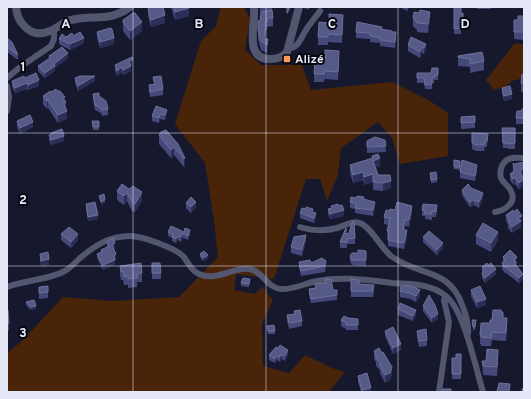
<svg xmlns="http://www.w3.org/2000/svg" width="531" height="399" font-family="Overpass,sans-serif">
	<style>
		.green { fill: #4a2409 }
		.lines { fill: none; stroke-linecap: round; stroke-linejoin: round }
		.minor { stroke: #52566e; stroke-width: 6 }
		.tertiary { stroke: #52566e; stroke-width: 8 }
		.wall { fill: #454979 }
		.shaded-wall { fill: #2b2e56 }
		.building { fill: #565a87; stroke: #6d7098 }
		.grid { fill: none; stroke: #e5e8f7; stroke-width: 1; stroke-opacity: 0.55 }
		.poi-dot { fill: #fe9b59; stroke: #04050d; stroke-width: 1.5 }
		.labels { text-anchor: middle; stroke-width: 4; stroke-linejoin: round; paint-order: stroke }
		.poi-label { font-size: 12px; font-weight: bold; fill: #e5e8f7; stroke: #04050d; text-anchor: start }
		.grid-label { font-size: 13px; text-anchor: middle; font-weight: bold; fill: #e5e8f7; stroke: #04050d; stroke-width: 4; stroke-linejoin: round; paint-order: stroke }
	</style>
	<rect width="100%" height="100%" fill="#16182e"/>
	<path class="green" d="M221,7H244L250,19L245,50L261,65H302L311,90L392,82L430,101L448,113V156L400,164L392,138L378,122L341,148L338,175L327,201L320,179H306L274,279L236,274L234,290L255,294L262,287L273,300L262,324L263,366L289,373L305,355L332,368L345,372L329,392H7V353L22,341L63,297L112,301L179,297L218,257L214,221L205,163L175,124L201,41L216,26Z
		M514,44H524V78L512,81L505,87L494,90L486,80Z"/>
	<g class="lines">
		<path class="minor" d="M289,48C299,48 301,37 306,30C310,23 316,17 320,11
			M7,78L20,67L51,46L54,39V28
			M7,86L9,97L7,111
			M495,212C505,210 517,203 511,191C509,186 503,183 501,178C500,175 500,173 501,169C504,157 514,157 524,158
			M300,227C311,231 326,231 337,228C344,226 352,220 360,223C372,228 381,248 391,256C418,277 449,266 463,307C466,315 469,325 468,334
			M7,287C25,280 48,280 65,271C70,268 75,263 79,259C94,246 109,236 130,236C142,236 175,248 183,256C188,262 191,271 199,274C215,282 233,267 249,269C263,271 267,288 281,289C293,290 306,283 317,281C342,276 367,280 392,283C405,284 419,283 431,288C436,289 442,293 447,297C464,311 476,369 483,392
			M439,392L449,322L444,300L446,296"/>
		<path class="tertiary" d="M16,7C17,22 30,38 47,32C56,30 62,22 71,20C95,14 108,23 130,7
			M254,7C256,23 243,59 270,59C277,59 283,57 287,52L299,7"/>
	</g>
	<path class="wall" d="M171,7H189V16L175,20Z
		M260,7H272L273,18V26L267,27V30H266L265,39H268L267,53L261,50L258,39V21H260L264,11L260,12Z
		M304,7H309V10L304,8Z
		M400,7H409L407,11Z
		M454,7L461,14L463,13V27H461V34H454Z
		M477,7H491V9H477Z
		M148,8L165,23L151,27L148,16Z
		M343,15L342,43L328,42V45H318V37L329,23Z
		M524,16V40L514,39V20H518Z
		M413,18L430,20L428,33L417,32V30L413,26Z
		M123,20L142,31L130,40L123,31Z
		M382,29L392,32L396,38L395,48L380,46V43L370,42V39L356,38V32Z
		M97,32L114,44L100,48L97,38Z
		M73,36L84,43L70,50L59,44V39L66,37Z
		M411,37L426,49L424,54L422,53L420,58L408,51V45Z
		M7,38L18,55V60L7,52Z
		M49,56L68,58L55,68V71L45,78L38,71V66L49,59Z
		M458,56L484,61V70L470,73V67L458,66Z
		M339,59L338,80L325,79L324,82H314V74Z
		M133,64L131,65V71L123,75L122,72L117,76L115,70V65Z
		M438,68V80H434V83H432V89H425L424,83H417V73H431Z
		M524,75V92H521V83Z
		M153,77L163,89V95L150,97L149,91V85L154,84Z
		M25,78L39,86L28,90L27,89L15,93L12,87V81Z
		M75,78L95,81L78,91L75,83Z
		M502,88L512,99L504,101L502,93Z
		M51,92L65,100L67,119L58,123L48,108L47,109L43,104V96Z
		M93,94L99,96L108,109V115L102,116L101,113L95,110L93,99Z
		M156,106L167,115L165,120L160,119L159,123L152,121V116Z
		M524,109V124H516V118Z
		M475,116V128L461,129V117Z
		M17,121L33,127L20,134L17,127Z
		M92,121H99V130H93Z
		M502,128H515V149H508V148H503Z
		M161,132L185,158V166L184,167L174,155L171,158L159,144V135Z
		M472,133L488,134L487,147H485L484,151H476L472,149Z
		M49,135L64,141L51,145L49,140Z
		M385,140L386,152L367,153V141Z
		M372,156L380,166L376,167L378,175L391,188L383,191L373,190V182L364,185L363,180L353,183L350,173V165L372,158Z
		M454,160L460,164V170L454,169Z
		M513,163L524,173L522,175L524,178V185L519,189L515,184L513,185L510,180V174L514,172Z
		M477,171L475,181L460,178V172Z
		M430,173L437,179V182L431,183Z
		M122,184L142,201L135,212L132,211L127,201L124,205L117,200V191Z
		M471,188L483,198L479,208L474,205L471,207L469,206L462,195V190Z
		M357,198L364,200L375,208L373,216L355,213V209L350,208V202Z
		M186,203L196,207L191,213L186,208Z
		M86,204L98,219L88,221L86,209Z
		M331,206H338L344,216L330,219L328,214V209L331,208Z
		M306,209L313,212L316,218L314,223L300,218V213Z
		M422,210H437L436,217H432V220L425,219V216H422Z
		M389,211L412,212L409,227L405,226V230L407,237L404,249L388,246L387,231L389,225L384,224V217Z
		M506,215L522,221L521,222V227L512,233L508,228V224L506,221Z
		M168,232H184L190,235L188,240L183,238L181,242L178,240L176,243L172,241V238L168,236Z
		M61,234L78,240L71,248L61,240Z
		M346,234L355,238V244H347V248H340V242Z
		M476,235L498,240L491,252L476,244Z
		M423,237L443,248L437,255L423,242Z
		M107,241L115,248L113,249L116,259L115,260V264L103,270L97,258V254L101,252V250L107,247Z
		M306,241L302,256L291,253V247Z
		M366,251V266L352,265L350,261V256Z
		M40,254L49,265L41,266L40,260Z
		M200,254L208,258L203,261L200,257Z
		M503,257L517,262L516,266L523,279L519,283L506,273H505L502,269V263L503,262Z
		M299,262L311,263L326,266L325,272L301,276L299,267Z
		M152,263L161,273V279H152Z
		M120,266L142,273V282H137V287L128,288V285H124L123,280H121L120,275Z
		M482,267L496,274L485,283L482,278Z
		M325,279L337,295V300L311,303L309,294V289L315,288V284L325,283Z
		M351,279L374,291L373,297H351Z
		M250,282L249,287L241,286V283Z
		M48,286V298L39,299V287Z
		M413,288L420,296L416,302L410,299L400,297V291Z
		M471,290L486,305L477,308L471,296Z
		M26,302L36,309L31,310L26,305Z
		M423,306L438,319L432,323L423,311Z
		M398,309L416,315L413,321L398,315Z
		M7,310L9,323V330L7,331Z
		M294,311L302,321V326L289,329L287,321V315L294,314Z
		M501,312L503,318L507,326L506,341L492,340L491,346H481V344H480V335L492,320Z
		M348,318L358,319V330H346V329L341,326V320Z
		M472,320H476L475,330H473Z
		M267,326L275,331V334H268Z
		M385,331L401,350L393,354L385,336Z
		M417,331L427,340V346L419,347L417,337Z
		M278,348L288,355L285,361L282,359L280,362L277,360L275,363L269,360V355Z
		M374,351L392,374L390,380L385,383L380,373V370L376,366V362L374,359Z
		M461,354V379H452V358H456Z
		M498,358L497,376L483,375L482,361H486Z
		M358,376L371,392H361L358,382Z"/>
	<path class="shaded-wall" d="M290,7H291L287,15V13Z
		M189,8V16L175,20V12Z
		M430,12V20L428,33V24Z
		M165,15V23L151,27V20Z
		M142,22V31L130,40V31Z
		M266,22V30L264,43V39Z
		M84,38V43L70,50V44Z
		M114,38V44L100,48V42Z
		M426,44V49L424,54V48Z
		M422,47V53L420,58V52Z
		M68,53V58L55,68V71L45,78V73L54,64Z
		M133,59V64L129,67V62Z
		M131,66V71L123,75V70Z
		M122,67V72L117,76V71Z
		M95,76V81L78,91V86Z
		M39,80V86L28,90V85Z
		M27,83V89L15,93V88Z
		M512,94V99L504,101V96Z
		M65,97V103L66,102V110L64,112L63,98Z
		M48,100V108L47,109V101Z
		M167,110V115L165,120V115Z
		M67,111V119L58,123V115Z
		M160,114V119L159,123V118Z
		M33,122V127L20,134V128Z
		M64,136V141L51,145V140Z
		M174,147V155L171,158V150Z
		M185,158V166L184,167V159Z
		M380,158V166L373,168V161Z
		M477,165V171L475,181V176Z
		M524,167V173L520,178V172Z
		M363,172V180L353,183V175Z
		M373,174V182L364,185V177Z
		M515,178V184L513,185V179Z
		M524,179V185L519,189V183Z
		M391,181V188L383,191V183Z
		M142,192V201L135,212V204Z
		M127,193V201L124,205V196Z
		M483,193V198L479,208V202Z
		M105,200V203L101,205V202Z
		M474,200V205L471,207V202Z
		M196,202V207L191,213V207Z
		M375,202V208L373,216V210Z
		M412,206V212L409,227V220Z
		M344,210V216L330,219V214Z
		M316,213V218L314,223V218Z
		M98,215V219L88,221V217Z
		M522,216V221L521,222V227L512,233V227L518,218Z
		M405,220V226L403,236V230Z
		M190,230V235L188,240V236Z
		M407,230V237L404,249V243Z
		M498,232V240L491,252V243Z
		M183,233V238L181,242V237Z
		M78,234V240L71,248V242Z
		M306,235V241L302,256V250Z
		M178,236V240L176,243V239Z
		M115,243V248L112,249V245Z
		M443,243V248L437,255V250Z
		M116,254V259L115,260V264L103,270V265L114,256Z
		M208,255V258L203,261V258Z
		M517,257L516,267L515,269L514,260Z
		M49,259V265L41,266V261Z
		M326,261V266L325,272V266Z
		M496,269V274L485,283V278Z
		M523,274V279L519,283V278Z
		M420,290V296L416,302V296Z
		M486,299V305L477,308V302Z
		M36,306V309L31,310V307Z
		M416,310V315L413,321V316Z
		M438,314V319L432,323V318Z
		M401,344V350L393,354V348Z
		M288,350V355L285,361V356Z
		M498,350V358L497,376V367Z
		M282,354V359L280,362V357Z
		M277,356V360L275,363V359Z
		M392,367V374L390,380L385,383V375Z
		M371,388V392H362V390Z"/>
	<path class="building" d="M149,7H163L165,15L151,20L148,8Z
		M174,7H189V8L175,12Z
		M287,7H290L287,13Z
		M454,7H461V14L463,13V21H461V28L454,29Z
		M272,10L273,18H267V22H266L264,39H268L267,45L261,41L258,30V21H260L261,12Z
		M420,10L430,12L428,24L417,23V22L413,18L414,12L419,13Z
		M133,13H135L142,22L130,31L123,22V20Z
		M329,14L343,15L342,35L328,34V37H318L319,22L329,23Z
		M518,16H524V32H514V20H518Z
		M357,22L382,27L381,29L392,31V32H396L395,42L380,40L381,38L370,36V33L356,32Z
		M110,28L112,29L114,38L100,42L97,32Z
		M80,32L84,38L70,44L59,39L62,34L66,37L72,33L73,36Z
		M411,37L426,44L424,48L422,47L420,52L408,45Z
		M7,38L12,42L18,55L7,47Z
		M62,47L68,53L54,64L55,66L45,73L38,66L50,58L49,56Z
		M325,50L339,51L338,72L325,71L324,74H314L315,59H325Z
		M482,52L484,61L470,64V59L458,57V56Z
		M132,57L133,59L129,62L131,66L123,70L122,67L117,71L115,65Z
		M432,68H438V75L434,76V78H432V84L425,85L424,78H417V73H431Z
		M36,73L39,80L28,85L27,83L15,88L12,81L24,76L25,78Z
		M522,74L524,75V84L521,83Z
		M80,76H95L78,86L75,78Z
		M161,76L163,89L150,92L149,85L155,84L153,77Z
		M510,86L512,94L504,96L502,88Z
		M56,89L57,91H60L65,97L63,98L66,102L64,104L67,111L58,115L48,100L47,101L43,96L50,91L51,92Z
		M99,93V96L106,101L108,109L102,110L101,108L95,105L93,94Z
		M156,106L167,110L165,115L160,114L159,118L152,116Z
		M522,109H524V118H516L517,111H522Z
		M30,115L33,122L20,128L17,121Z
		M475,116V122L461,123V117Z
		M92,121H99V127H93Z
		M502,128H515V143L508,144V143H503Z
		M62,129L64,136L51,140L49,135L51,134V133Z
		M166,130L178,144L185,158L184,159L174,147L171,150L159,135L161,132Z
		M472,133L488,134L487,141H485L484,145H476L472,143Z
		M375,137L385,140L386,146L367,147V141Z
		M378,154L380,158L373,161L378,175H390L391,181L383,183L373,182V174L364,177L363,172L353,175L350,165L373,158L372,156Z
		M454,160L460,161V167H454Z
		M462,160L477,165L475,176L460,172Z
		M524,162V167L520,172L524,179L519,183L515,178L513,179L510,174L514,171L513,163L514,164Z
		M436,172L437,179L431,180L430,173Z
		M122,184L129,189L133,186L142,192L135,204L132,202L127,193L124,196L117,191Z
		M468,184L471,188L483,193L479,202L474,200L471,202L469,201L462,190Z
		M104,194L105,200L101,202L99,196Z
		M357,196L364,197L363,199L375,202L373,210L355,208L356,204L350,202L351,197L357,198Z
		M191,197L196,202L191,207L186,203Z
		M95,202L98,215L88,217L86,204Z
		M397,202L412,206L409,220H405L403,230H407L404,243L388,240L389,231H387L390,218L384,217L386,210L389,211L390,209L395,210Z
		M338,204V206L342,205L344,210L330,214L328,209L332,208L331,206Z
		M423,204L437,205L436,212L432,211V214H425V211L422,210Z
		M306,207L313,209L312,212L316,213L314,218L300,213L302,208L306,209Z
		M517,209L522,216L518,218L521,221L512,227L508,222L510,221L506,215L513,210L514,212Z
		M354,221L355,238L347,239V242H340L346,228V234L349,233L352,222Z
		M483,223L498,232L491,243L476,235Z
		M171,226L184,232L185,228L190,230L188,236L183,233L181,237L178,236L176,239L172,237L173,234L168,232Z
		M69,227L78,234L71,242L61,234Z
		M429,231L443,243L437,250L423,237Z
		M306,235L302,250L291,247L294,237Z
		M113,238L115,243L112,245L116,254L114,256L115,260L103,265L97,254L102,252L101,250L109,246L107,241Z
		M358,250L366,251V260H352L350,256L352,253H358Z
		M510,250L517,257L514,260L516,262L515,264L523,274L519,278L506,267L505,268L502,263L505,260L503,257Z
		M204,251L208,255L203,258L200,254Z
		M48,252L49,259L41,261L40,254Z
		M322,258L326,261L325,266L301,271L299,262L310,260L311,263Z
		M141,263L142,273L137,274V278L128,279V276L124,277L123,271L121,272L120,266Z
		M152,263H160L161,273H152Z
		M487,263L488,265L491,263L496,269L485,278L482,273L484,271L482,267Z
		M243,278L250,279L249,284L241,283Z
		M325,279H331L333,290H337V295L311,299L309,289L316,288L315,284L326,283Z
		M351,279L359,280V284L374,285L373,291H351Z
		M48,286V292L39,293V287Z
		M401,286H410L413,288L414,287L420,290L416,296L410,293L400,291Z
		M480,286L486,299L477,302L471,290Z
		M429,295L435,305L438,314L432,318L423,306Z
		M34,300L36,306L31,307L26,302Z
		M400,303L416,310L413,316L398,309Z
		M7,310H8L9,323H7Z
		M300,310L302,321L289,323L287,315L295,314L294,311Z
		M493,310H501V312H503V318H507L506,333L492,332L491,338L481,337L482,335H480L481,323H490V320H492Z
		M344,316L348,318L358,319V325H346V323L341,320Z
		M472,320H476L475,327H473Z
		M274,325L275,331H268L267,326Z
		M393,327L401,344L393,348L385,331Z
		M426,329L427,340L419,341L417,331Z
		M280,345L288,350L285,356L282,354L280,357L277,356L275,359L269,355L276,347L278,348Z
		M379,348L382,353L383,352L392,367L390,373L385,375L380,366V363L376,358V355L374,351Z
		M487,349L498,350L497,367L483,366L482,361H486Z
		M456,354H461V374H452V358H456Z
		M367,373L371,388L362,390L358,376Z
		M499,383L510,384L509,392H497Z
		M524,388V392H522V389Z
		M443,389H451V392H441Z"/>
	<path class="grid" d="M133,7V392M266,7V392M398,7V392M7,133H524M7,266H524"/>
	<rect class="poi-dot" x="283" y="55" width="8" height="8" rx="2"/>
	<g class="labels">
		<g class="poi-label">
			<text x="295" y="63">Alizé</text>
		</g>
	</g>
	<g class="grid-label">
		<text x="66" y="28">A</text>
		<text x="199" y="28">B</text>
		<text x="332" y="28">C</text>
		<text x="465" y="28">D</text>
		<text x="23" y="71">1</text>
		<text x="23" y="204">2</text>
		<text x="23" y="337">3</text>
	</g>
	<rect width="531" height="399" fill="none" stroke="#e5e8f7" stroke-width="16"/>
</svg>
